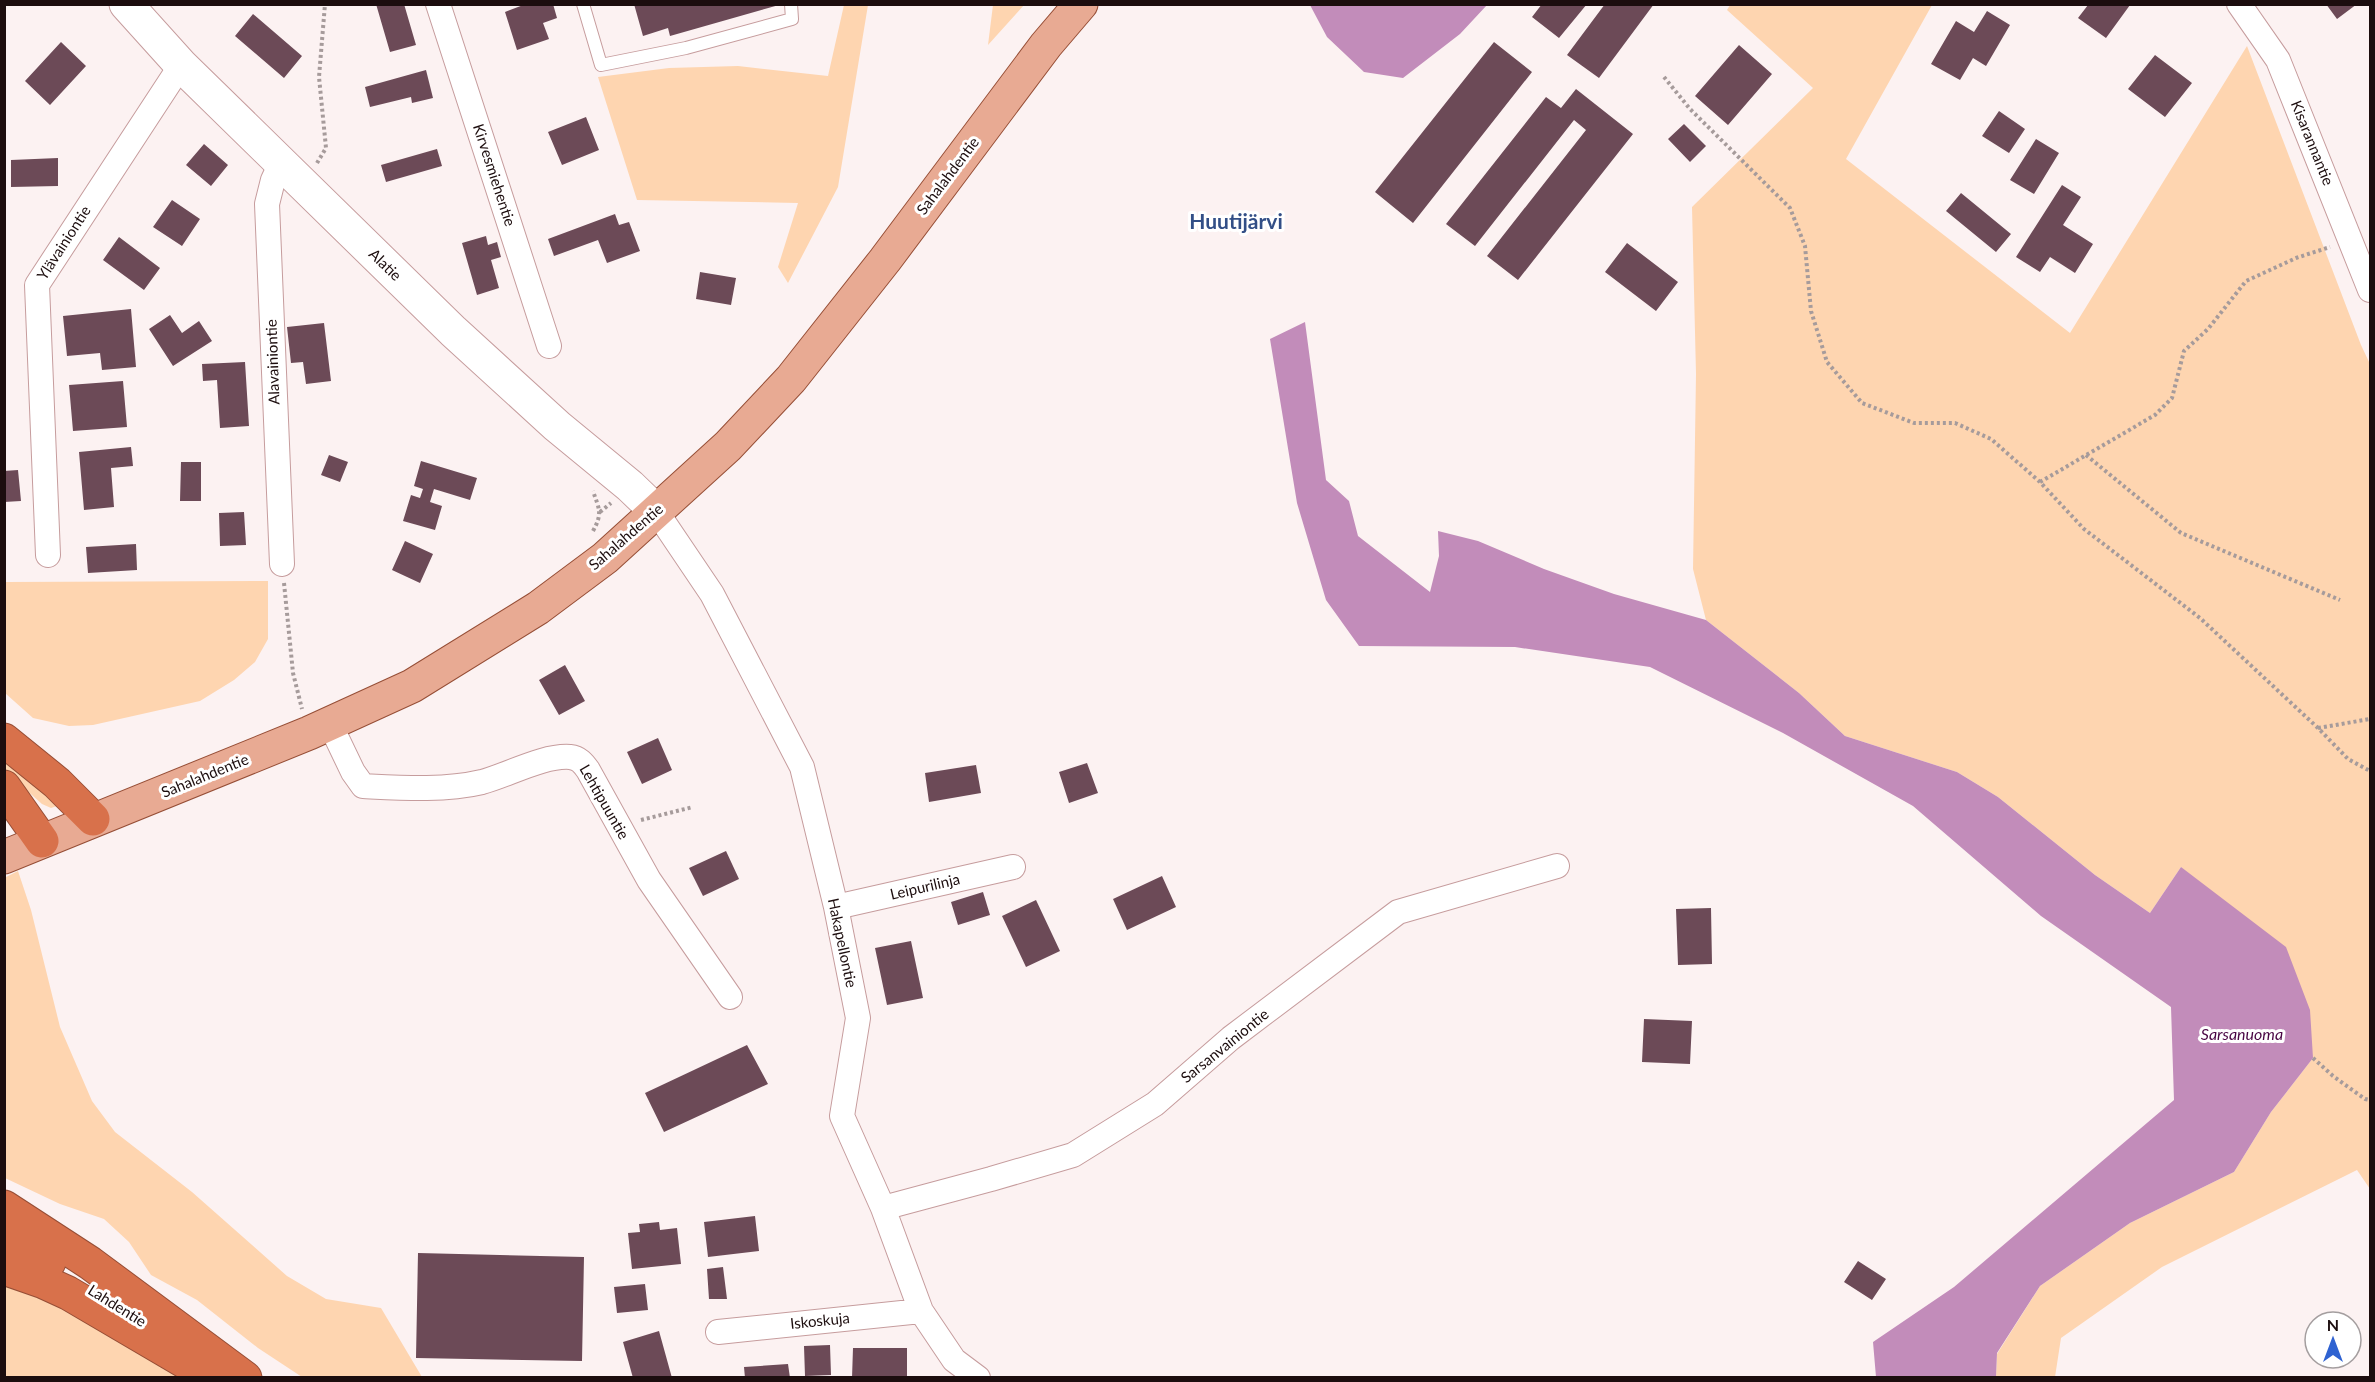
<svg xmlns="http://www.w3.org/2000/svg" width="2375" height="1382" font-family="Lato,sans-serif">
	<style>
		.green { fill: #fed5b0 }
		.water { fill: #c28cba }
		.building { fill: #6c4a57 }
		.lines { fill: none; stroke-linecap: round; stroke-linejoin: round }
		.lane-casing { stroke: #c69c9d; stroke-width: 14 }
		.street-casing { stroke: #c69c9d; stroke-width: 26 }
		.secondary-casing { stroke: #c69c9d; stroke-width: 35 }
		.primary-casing { stroke: #964e36; stroke-width: 35 }
		.highway-casing { stroke: #964e36; stroke-width: 35 }
		.path { stroke: #a69b9b; stroke-width: 4; stroke-dasharray: 3 3; stroke-linecap: butt }
		.lane { stroke: #fff; stroke-width: 12 }
		.street { stroke: #fff; stroke-width: 24 }
		.secondary { stroke: #fff; stroke-width: 33 }
		.primary { stroke: #e8aa93; stroke-width: 33 }
		.highway { stroke: #d8714b; stroke-width: 33 }
		.labels { text-anchor: middle; stroke-width: 6; stroke-linejoin: round; paint-order: stroke }
		.street-label { font-size: 15px; fill: #1c0d0e; stroke: #fff }
		.water-label { font-size: 16px; font-style: italic; fill: #490644; stroke: #fff }
		.district-label { font-size: 21px; font-weight: bold; fill: #324e86; stroke: #fff }
	</style>
	<rect width="100%" height="100%" fill="#fcf2f2"/>
	<path class="green" d="M844,5H868L838,187L788,283L778,267L798,203L637,200L598,77L669,68L738,66L828,76Z
		M993,5H1024L988,45Z
		M1730,5H1932L1846,159L2070,333L2247,46L2361,345L2370,364V1189L2357,1170L2162,1267L2061,1338L2055,1377H1996L1997,1354L2040,1286L2130,1223L2234,1172L2271,1112L2313,1058L2181,867L2150,913L2095,875L1998,797L1957,772L1845,736L1799,693L1706,620L1693,569L1696,374L1692,207L1813,88L1727,10Z
		M268,581V639L255,662L234,680L200,701L93,725L69,726L33,718L5,693V582Z
		M4,752L60,805L51,808L42,804L5,771Z
		M18,871L31,910L60,1027L92,1101L115,1132L192,1192L287,1276L326,1299L381,1308L422,1377H302L258,1348L197,1300L151,1275L129,1242L104,1219L60,1204L5,1178L4,878Z
		M4,1280L52,1297L188,1377H5Z"/>
	<path class="water" d="M1310,5H1487L1460,34L1403,78L1364,72L1327,37Z
		M1305,322L1326,480L1349,501L1358,536L1430,592L1439,556L1438,531L1478,541L1544,569L1614,594L1706,620L1799,693L1845,736L1957,772L1998,797L2095,875L2150,913L2181,867L2286,947L2310,1010L2313,1058L2271,1112L2234,1172L2130,1223L2040,1286L1997,1353L1996,1377H1876L1873,1342L1954,1287L2174,1100L2171,1007L2041,916L1913,806L1783,733L1650,667L1515,647L1359,646L1326,600L1297,503L1270,339Z"/>
	<path class="building" d="M376,4H404L416,45L390,52Z
		M526,4H553L557,18L543,23L549,39L517,50L505,12Z
		M634,4H779V5L670,36L668,28L643,36Z
		M1542,4H1587L1559,38L1532,17Z
		M1605,4H1654L1599,78L1567,55Z
		M2326,4H2357L2337,19Z
		M2088,5H2130L2106,38L2078,18Z
		M1987,11L2010,25L1986,66L1973,58L1960,80L1931,64L1956,21L1974,32Z
		M253,14L302,56L284,78L235,36Z
		M61,42L86,66L50,105L25,81Z
		M1494,42L1532,72L1413,223L1375,192Z
		M1739,45L1772,74L1728,125L1695,96Z
		M2155,55L2192,83L2165,117L2128,89Z
		M426,70L433,98L412,103L411,97L370,107L365,87Z
		M1576,89L1633,134L1518,280L1487,256L1586,130L1574,120L1475,246L1446,224L1546,97L1561,108Z
		M1999,111L2025,129L2009,153L1982,136Z
		M586,117L599,150L562,165L548,132Z
		M1684,124L1706,146L1690,162L1668,139Z
		M2036,139L2059,153L2034,194L2010,180Z
		M204,144L228,165L211,186L186,165Z
		M437,149L442,166L386,182L381,165Z
		M58,158V186L11,187V160Z
		M2062,185L2081,197L2063,225L2093,244L2075,273L2050,257L2040,272L2016,257Z
		M1961,193L2011,234L1996,252L1946,211Z
		M172,200L200,219L182,246L153,227Z
		M615,214L619,225L629,222L640,251L607,263L598,240L554,256L548,239Z
		M486,236L488,245L497,242L501,257L491,260L499,288L477,295L462,243Z
		M119,237L160,268L144,290L103,260Z
		M1627,243L1678,282L1656,311L1605,272Z
		M700,272L736,278L731,305L696,299Z
		M131,309L136,367L102,370L100,353L67,356L63,316Z
		M170,315L182,333L199,321L212,341L173,366L149,329Z
		M324,323L331,381L306,384L303,362L291,363L287,327Z
		M245,362L249,426L220,428L217,380L203,381L202,364Z
		M123,381L127,427L73,431L69,385Z
		M131,447L133,466L111,468L114,507L84,510L79,452Z
		M329,455L348,462L340,482L321,475Z
		M421,461L477,478L470,500L434,489L430,502L442,506L435,530L403,521L411,495L420,498L423,489L414,486Z
		M181,462H201V501H180Z
		M18,470L21,501L4,502V471Z
		M244,512L246,545L220,546L219,513Z
		M405,541L433,554L420,583L392,570Z
		M136,544L137,570L88,573L86,547Z
		M565,665L585,701L559,715L539,680Z
		M658,738L672,770L642,784L627,752Z
		M1087,763L1098,793L1069,803L1059,772Z
		M976,765L981,793L929,802L925,773Z
		M726,851L739,879L703,896L689,868Z
		M1162,876L1176,907L1127,930L1113,899Z
		M983,892L990,915L958,925L951,902Z
		M1036,900L1060,951L1026,967L1002,916Z
		M1711,908L1712,964L1678,965L1676,909Z
		M911,941L923,998L887,1005L875,948Z
		M1644,1019L1692,1021L1690,1064L1642,1062Z
		M747,1045L768,1084L664,1132L645,1093Z
		M755,1216L759,1251L708,1257L704,1222Z
		M659,1222L660,1230L677,1228L681,1264L632,1269L628,1233L640,1232L639,1224Z
		M418,1253L584,1257L582,1361L416,1358Z
		M1858,1261L1886,1279L1872,1300L1844,1282Z
		M723,1267L727,1299H709L707,1269Z
		M645,1284L648,1310L617,1313L614,1287Z
		M659,1331L672,1378H633L623,1342Z
		M830,1345L831,1375L805,1376L804,1346Z
		M853,1348H907V1378H852Z
		M788,1364L790,1378H745L744,1367Z"/>
	<g class="lines">
		<g class="lane-casing">
			<path id="lane" d="M583,4L601,65L686,48L792,19L791,4"/>
		</g>
		<g class="street-casing">
			<path id="street" d="M438,4L549,346
				M2239,4L2278,60L2370,290
				M281,163L273,180L267,204L282,564
				M656,511L712,594L802,767L836,907L858,1018L842,1116L883,1208L921,1311L954,1360L978,1378
				M48,555L37,285L181,65
				M330,724L353,772L363,786C402,788 444,791 482,782C508,775 544,755 570,757C579,758 583,763 588,770L649,880L730,997
				M836,907L1013,867
				M883,1208L991,1179L1073,1155L1155,1104L1231,1038L1398,912L1557,866
				M718,1332L921,1311"/>
		</g>
		<g class="secondary-casing">
			<path id="secondary" d="M126,4L181,65L453,331L557,426L630,486L656,511"/>
		</g>
		<g class="primary-casing">
			<path id="primary" d="M4,857L309,733L412,686L538,608L605,558L728,446L791,379L885,260L1046,45L1081,4"/>
		</g>
		<g class="highway-casing">
			<path id="highway" d="M4,740L57,783L93,819
				M4,787L42,841
				M4,1207L90,1263L245,1378
				M4,1235L49,1262
				M4,1268L44,1282L68,1293L213,1378"/>
		</g>
		<path class="path" d="M1664,77L1690,109L1790,208L1805,246L1811,311L1827,362L1862,403L1914,423H1955L1991,439L2040,482L2084,529L2200,618L2318,728L2348,759L2370,771
			M317,163L326,148L319,77L325,4
			M2086,455L2181,533L2340,600
			M2040,482L2155,415L2172,398L2184,351L2208,329L2246,281L2296,258L2330,247
			M600,512L611,503
			M593,531C603,513 599,509 593,491
			M284,583L293,673L302,709
			M2318,728L2370,719
			M641,820L693,807
			M2313,1058L2333,1076L2365,1099L2370,1100"/>
		<use href="#lane" class="lane"/>
		<use href="#street" class="street"/>
		<use href="#secondary" class="secondary"/>
		<use href="#primary" class="primary"/>
		<use href="#highway" class="highway"/>
	</g>
	<g class="labels">
		<g class="street-label">
			<text transform="translate(2312 143) rotate(68)" y="5">Kisarannantie</text>
			<text transform="translate(494 175) rotate(72)" y="5">Kirvesmiehentie</text>
			<text transform="translate(948 176) rotate(-53)" y="5">Sahalahdentie</text>
			<text transform="translate(64 243) rotate(-57)" y="5">Ylävainiontie</text>
			<text transform="translate(385 265) rotate(44)" y="5">Alatie</text>
			<text transform="translate(273 362) rotate(-92)" y="5">Alavainiontie</text>
			<text transform="translate(626 537) rotate(-41)" y="5">Sahalahdentie</text>
			<text transform="translate(205 776) rotate(-22)" y="5">Sahalahdentie</text>
			<text transform="translate(604 802) rotate(60)" y="5">Lehtipuuntie</text>
			<text transform="translate(925 887) rotate(-13)" y="5">Leipurilinja</text>
			<text transform="translate(842 943) rotate(78)" y="5">Hakapellontie</text>
			<text transform="translate(1225 1046) rotate(-39)" y="5">Sarsanvainiontie</text>
			<text transform="translate(117 1306) rotate(32)" y="5">Lahdentie</text>
			<text transform="translate(820 1321) rotate(-6)" y="5">Iskoskuja</text>
		</g>
		<g class="water-label">
			<text x="2242" y="1040">Sarsanuoma</text>
		</g>
		<g class="district-label">
			<text x="1236" y="229">Huutijärvi</text>
		</g>
	</g>
	<rect width="2375" height="1382" fill="none" stroke="#1c0d0e" stroke-width="12"/>
	<g transform="translate(2333 1340)"><circle r="28" fill="#ffffff" stroke="#a49e9f" stroke-width="1.5"/>
	<path d="M0-4.5L10 22L0 15L-10 22Z" fill="#2f62d1"/>
	<text y="-9" font-size="16" font-weight="bold" text-anchor="middle" fill="#1c0d0e">N</text>
	</g>
</svg>
